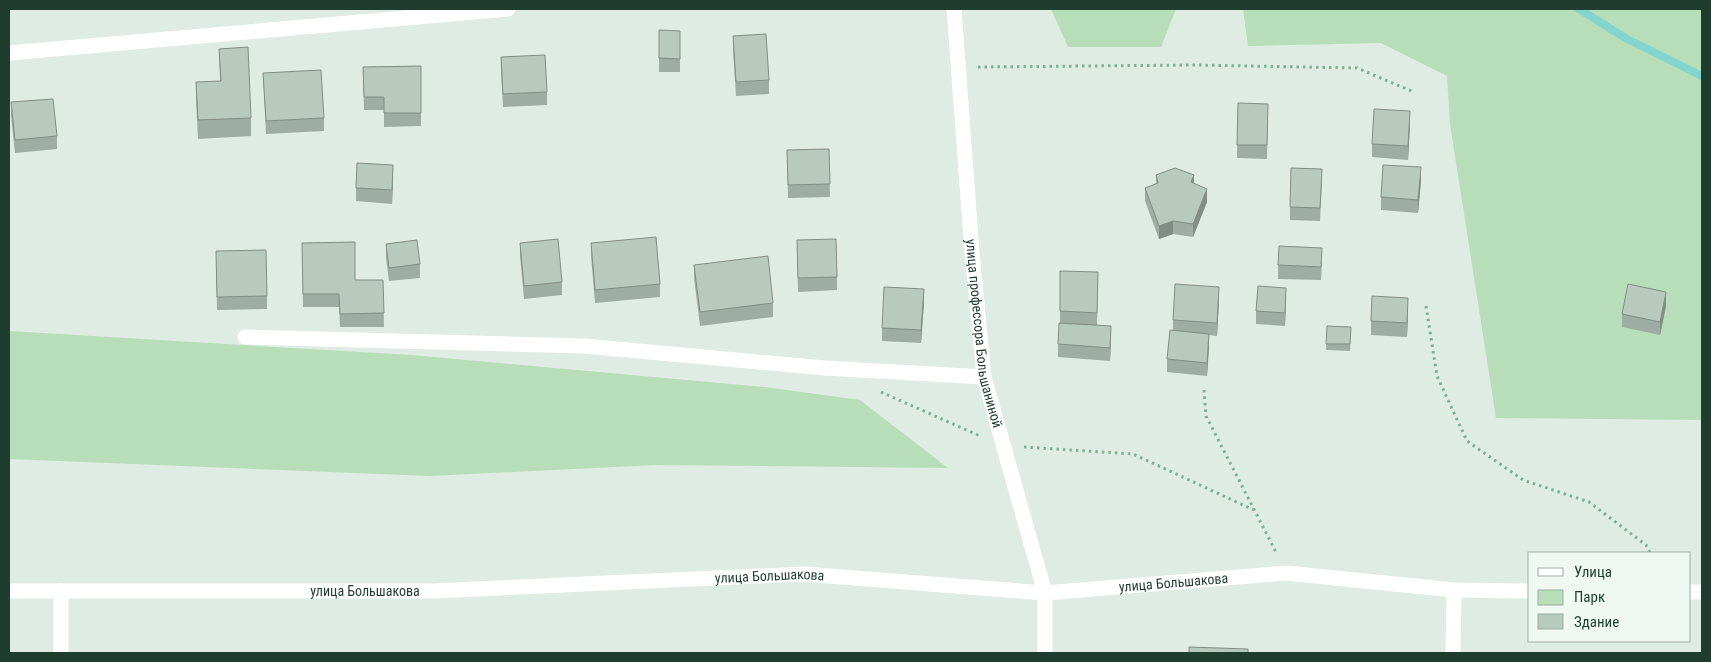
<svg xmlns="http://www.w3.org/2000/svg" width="1711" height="662" font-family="'Roboto Condensed',sans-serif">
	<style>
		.green { fill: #b7deb8 }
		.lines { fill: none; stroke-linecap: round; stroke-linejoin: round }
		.stream { stroke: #84d4ce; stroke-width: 8 }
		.path { stroke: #7eb195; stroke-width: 3; stroke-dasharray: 2.5 4; stroke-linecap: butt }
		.minor { stroke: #fff; stroke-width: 15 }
		.wall { fill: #9eada3 }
		.shaded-wall { fill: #818d85 }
		.building { fill: #b8c9be; stroke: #818d85 }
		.labels { text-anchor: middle; stroke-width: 5; stroke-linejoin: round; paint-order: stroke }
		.street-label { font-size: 14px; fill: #1f3d2e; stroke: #f0f8f2 }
	</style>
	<rect width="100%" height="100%" fill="#dfece3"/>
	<path class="green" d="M1051,9H1176L1161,47H1068Z
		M1243,9H1702V420L1496,418L1450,124L1447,76L1381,43L1248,46Z
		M9,331L411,355L765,387L860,400L948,468L656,465L430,476L9,459Z"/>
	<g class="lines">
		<path class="stream" d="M1579,9L1627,39L1702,76"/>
		<path class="path" d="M978,67L1195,65L1357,68L1414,92
			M1426,306L1437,376L1467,441L1523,480L1589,502L1646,545L1650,553
			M1204,390L1206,416L1277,554
			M881,392L980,436
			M1024,447L1133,454L1256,511"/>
		<g class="minor">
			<path id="s1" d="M954,9L972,252L984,377L1045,593V653"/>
			<path d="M9,53L508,9"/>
			<path d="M245,337L584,346L825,368L984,377"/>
			<path id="s2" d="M9,591H434L804,574L1045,593L1286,573L1454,590L1530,591"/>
			<path d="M1690,592H1702"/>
			<path d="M61,653V591"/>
			<path d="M1453,653L1454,590"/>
		</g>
	</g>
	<path class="wall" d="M249,9H267L249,10Z
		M659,30L680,31V72H659Z
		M733,36L769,80V94L736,96L733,50Z
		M219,49L251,118V136L198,139L196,101V82L220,81Z
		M501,57L547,92V105L503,107L501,71Z
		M421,66V126L384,127V110H364L363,67Z
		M263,73L324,118V131L266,134Z
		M11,102L57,136V149L15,153L11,116Z
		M1268,104L1267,159L1237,158V145Z
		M1410,124L1408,160L1372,157V144Z
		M829,149L830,197L788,198L787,150Z
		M1156,175L1194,183L1207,202L1193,237L1173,234L1159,239L1145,201V188L1156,184Z
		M393,178L392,204L356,201V188Z
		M1421,181L1418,213L1381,210V197Z
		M1322,182L1320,221L1290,220V207Z
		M797,240L837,277V290L798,292Z
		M302,243L355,280H383L384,327H340L339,307H303Z
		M520,243L562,282V295L524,299L520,256Z
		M591,243L660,284V297L595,303L591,256Z
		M386,244L420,264V278L389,281L386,258Z
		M1322,261L1321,280L1278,279V265Z
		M216,265L267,296V309L217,310Z
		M694,265L773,303V317L700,326L694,278Z
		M1060,271L1098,286L1097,325L1111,339L1110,361L1058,357V344L1060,323Z
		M1219,300L1217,336L1209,335V347L1207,376L1167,372V359L1173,330V320Z
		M924,302L921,343L882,341V328Z
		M1286,302L1285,326L1256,324V311Z
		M1666,306L1660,335L1622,327V314Z
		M1408,312L1407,337L1371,335V321Z
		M1327,326L1351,327L1350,351L1326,350Z"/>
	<path class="shaded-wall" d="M1410,111V124L1408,160V146Z
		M393,165V178L392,204V190Z
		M1421,167V181L1418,213V200Z
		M1194,175V188L1191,182Z
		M1207,189V202L1193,237V224Z
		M1173,221V234L1159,239V226Z
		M1219,287V300L1217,336V323Z
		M1286,288V302L1285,326V313Z
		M924,289V302L921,343V330Z
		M1666,292V306L1660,335V322Z
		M1408,298V312L1407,337V323Z
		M1111,326V339L1110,361V348Z
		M1209,334V347L1207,376V363Z"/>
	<path class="building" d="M659,30L680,31V59L659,58Z
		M766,34L769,80L736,82L733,36Z
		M248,47L251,118L198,120L196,82L221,81L219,49Z
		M545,55L547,92L503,94L501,57Z
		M421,66V113H384V97H364L363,67Z
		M321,70L324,118L266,121L263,73Z
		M53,99L57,136L15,140L11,102Z
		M1238,103L1268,104L1267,145H1237Z
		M1374,109L1410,111L1408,146L1372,144Z
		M829,149L830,184L788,185L787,150Z
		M357,163L393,165L392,190L356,188Z
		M1383,165L1421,167L1418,200L1381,197Z
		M1175,168L1194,175L1191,182L1207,189L1193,224L1173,221L1159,226L1145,188L1158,183L1156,175Z
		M1291,168L1322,169L1320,208L1290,207Z
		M656,237L660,284L595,290L591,243Z
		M558,239L562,282L524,286L520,243Z
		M836,239L837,277L798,278L797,240Z
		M417,240L420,264L389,268L386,244Z
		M355,242V280H383L384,313L340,314L339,294H303L302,243Z
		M1279,246L1322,248L1321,267L1278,265Z
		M266,250L267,296L217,297L216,251Z
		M768,256L773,303L700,312L694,265Z
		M1060,271L1098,272L1097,313L1060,311Z
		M1175,284L1219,287L1217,323L1173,320Z
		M1628,284L1666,292L1660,322L1622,314Z
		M1258,286L1286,288L1285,313L1256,311Z
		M884,287L924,289L921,330L882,328Z
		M1372,296L1408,298L1407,323L1371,321Z
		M1059,323L1111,326L1110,348L1058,344Z
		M1327,326L1351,327L1350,344H1326Z
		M1170,330L1209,334L1207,363L1167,359Z
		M1189,647L1248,649V653H1189Z"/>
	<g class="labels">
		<g class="street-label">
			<text dy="5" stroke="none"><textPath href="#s1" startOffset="326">улица профессора Большаниной</textPath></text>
			<text dy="5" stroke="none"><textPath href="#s2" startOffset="761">улица Большакова</textPath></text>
			<text dy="5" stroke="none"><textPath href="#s2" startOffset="1166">улица Большакова</textPath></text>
			<text dy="5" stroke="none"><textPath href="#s2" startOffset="356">улица Большакова</textPath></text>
		</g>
	</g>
	<rect width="1711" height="662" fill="none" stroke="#1f3d2e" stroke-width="20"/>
	<rect x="1528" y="552" width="162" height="90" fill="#f0f8f2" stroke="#9cada4"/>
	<rect x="1538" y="568" width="25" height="8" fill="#ffffff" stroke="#9cada4"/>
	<text x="1574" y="577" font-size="15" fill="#1f3d2e">Улица</text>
	<rect x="1538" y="590" width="25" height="15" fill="#b7deb8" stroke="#9cada4"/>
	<text x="1574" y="602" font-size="15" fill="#1f3d2e">Парк</text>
	<rect x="1538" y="614" width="25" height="15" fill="#b8c9be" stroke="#9cada4"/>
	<text x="1574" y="627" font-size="15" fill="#1f3d2e">Здание</text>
</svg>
